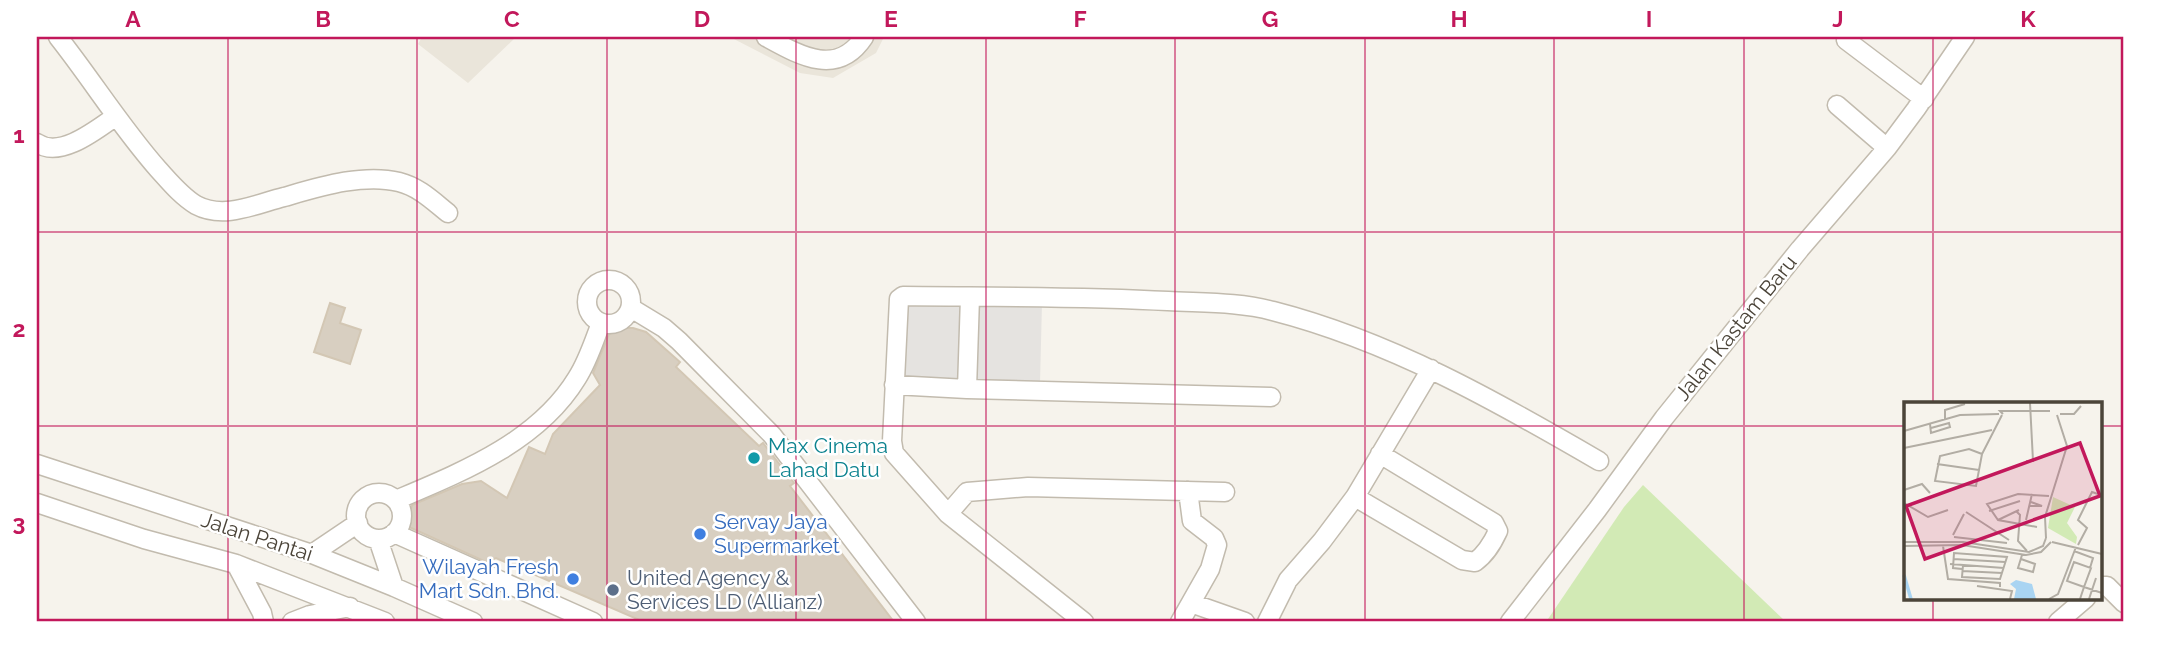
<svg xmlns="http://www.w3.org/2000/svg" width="2161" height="659" font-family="Raleway,sans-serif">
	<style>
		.residential { fill: #eae5da }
		.green { fill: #d2eab5 }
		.parking { fill: #e5e3e0 }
		.building { fill: #d8cfc1; stroke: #d3c7b4; stroke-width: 2 }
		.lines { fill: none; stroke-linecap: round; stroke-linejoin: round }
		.minor-casing { stroke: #c2bbae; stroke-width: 21 }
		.minor { stroke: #fff; stroke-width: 18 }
		.grid { fill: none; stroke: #c2185b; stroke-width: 2; stroke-opacity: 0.55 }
		.culture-dot { fill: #0f9aa8; stroke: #fff; stroke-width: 2.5 }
		.shop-dot { fill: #3f7fe0; stroke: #fff; stroke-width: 2.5 }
		.service-dot { fill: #5c6f8a; stroke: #fff; stroke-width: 2.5 }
		.labels { text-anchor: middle; stroke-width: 5; stroke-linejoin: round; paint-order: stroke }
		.street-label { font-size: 21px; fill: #4b4439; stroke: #fff }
		.culture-label { font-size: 21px; fill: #0d838f; stroke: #fff; text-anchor: start }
		.shop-label { font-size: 21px; fill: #366cbe; stroke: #fff; text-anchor: start }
		.service-label { font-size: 21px; fill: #4e5e75; stroke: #fff; text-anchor: start }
		.inset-river { fill: none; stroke: #a9d4f2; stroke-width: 3.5 }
		.inset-road { fill: none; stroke: #b2ada4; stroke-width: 2 }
		.view { fill: #c2185b; fill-opacity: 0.15; stroke: #c2185b; stroke-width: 3.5 }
		.inset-edge { fill: none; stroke: #4b4439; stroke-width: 3.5 }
		.neatline { fill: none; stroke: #c2185b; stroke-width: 2.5 }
		.grid-label { font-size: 23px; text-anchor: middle; font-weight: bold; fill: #c2185b }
	</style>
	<rect width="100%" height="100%" fill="#f6f3ec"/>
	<path class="residential" d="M422,37H516L468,83L418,44Z
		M730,37H884L876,53L833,78L800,73Z"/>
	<path class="green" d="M1643,485L1786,622H1546L1624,507Z"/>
	<path class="parking" d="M904,300L1042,303L1040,383L903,380Z"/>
	<path class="building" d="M330,303L345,308L340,323L361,330L350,364L314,352Z
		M624,328H633L646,332L680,362L676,367L759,446L763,443L794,483L790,486L894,622H644L496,558L486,562L409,527L408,521L412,505L462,484L481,481L507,498L529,447L545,454L553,434L600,385L593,373L609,334Z"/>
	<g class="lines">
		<g class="minor-casing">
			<path id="minor" d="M58,37C92,80 121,127 158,169C169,181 181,196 196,205C224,220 256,204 284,197C319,187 363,173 399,182C419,187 433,201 448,213
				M766,37C799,55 837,78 864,37
				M1846,40L1924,99
				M1837,105L1887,148
				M37,143C60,159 96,130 116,116
				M587 302a22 22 0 1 1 44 0a22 22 0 1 1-44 0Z
				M631,308L664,328L679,341L772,435L916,622
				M894,385L967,389L1271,397
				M967,389L970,297
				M37,464L312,554L394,587L473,622
				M356 516a23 23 0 1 1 46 0a23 23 0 1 1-46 0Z
				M1355,497L1462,560L1475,562C1486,554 1492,544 1498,531L1494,523L1380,454
				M396,500C462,472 538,442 577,378C588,361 594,341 601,323
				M37,503L144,539L236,564L385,622
				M948,514L967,492L1028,487L1225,492
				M394,533L593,622
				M378,539L394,587
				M312,554L358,523
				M236,564L262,613L264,622
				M2100,586H2107L2124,603
				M1191,603L1245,622
				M292,622L310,615L350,607
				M1084,622L948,514L894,453L892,441L899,299L903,296C992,297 1080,296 1168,301C1203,303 1239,302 1273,311C1390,341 1496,401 1599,461
				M1180,622L1210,569L1217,545L1214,538L1192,521L1188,491
				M1267,622L1288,580L1322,541L1355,497L1431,369
				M1510,622L1597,510L1664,418L1800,249L1887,148L1916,109L1965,37
				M2058,622L2086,598"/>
		</g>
		<use href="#minor" class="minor"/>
	</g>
	<path class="grid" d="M228,37V622M417,37V622M607,37V622M796,37V622M986,37V622M1175,37V622M1365,37V622M1554,37V622M1744,37V622M1933,37V404M37,232H2124M37,426H1906M2100,426H2124M1933,598V622"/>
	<circle class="culture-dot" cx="754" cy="458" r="7"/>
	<g class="shop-dot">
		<circle cx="700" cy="534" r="7"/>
		<circle cx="573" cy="579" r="7"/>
	</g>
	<circle class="service-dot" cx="613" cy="590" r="7"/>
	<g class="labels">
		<g class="street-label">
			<text transform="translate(1736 328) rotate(-51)" y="7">Jalan Kastam Baru</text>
			<text transform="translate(257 537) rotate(18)" y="7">Jalan Pantai</text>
		</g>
		<g class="culture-label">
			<text x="768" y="453">Max Cinema<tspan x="768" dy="24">Lahad Datu</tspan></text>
		</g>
		<g class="shop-label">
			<text x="714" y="529">Servay Jaya<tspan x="714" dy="24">Supermarket</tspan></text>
			<text x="559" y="574" text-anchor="end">Wilayah Fresh<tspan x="559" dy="24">Mart Sdn. Bhd.</tspan></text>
		</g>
		<g class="service-label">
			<text x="627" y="585">United Agency &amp;<tspan x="627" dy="24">Services LD (Allianz)</tspan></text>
		</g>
	</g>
	<g transform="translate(1904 402)">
		<rect width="198" height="198" fill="#f6f3ec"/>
		<path d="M149,95L171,105L163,121L173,135L172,142L144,126Z" fill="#d2eab5"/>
		<path d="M112,178L128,182L132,197H110L112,187L106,182Z" fill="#a9d4f2"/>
		<path class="inset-river" d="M0,173L7,197"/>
		<path class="inset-road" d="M99,12L96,9H146M156,12H170L177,4M41,17V8L61,2M26,22L27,31L46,25L45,21L27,26M0,29L56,13L95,12M0,46L88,28M78,52L65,47L36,54L31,79L72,84L78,52L98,13M122,59H129L126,1M33,62L75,68M0,88L18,82L26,91M0,101L24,115L44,108M126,104H138L127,100M85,109L116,99M112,109L116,113L114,139L123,149M62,110L105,138M94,118L115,108M122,118L128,92M133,125L94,118L83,102L114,92L145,94M49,133L60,112M50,135L103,141M142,136L141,115L163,44L153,13M0,140H59L125,150L139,144L142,136M148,140L198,152M174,143L183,126L174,118L188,90L194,92M0,144L58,143L122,153L137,150L147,140M39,144L44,177L96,181V185M170,149L189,156L186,166M49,157L101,160M117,157L131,162L129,170L114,166L118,153M46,162L100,166M58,167L49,166L50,151L103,155L96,177L58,175L59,163M58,169L98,171M73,184L108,189L106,197M145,197L154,192L172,145M176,197L180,185L187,166L170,160L163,179L180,185L198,191M185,197L192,176"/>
		<path class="view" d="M176,41L196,94L21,157L2,104Z"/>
		<rect width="198" height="198" class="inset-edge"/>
	</g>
	<rect width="2161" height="659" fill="none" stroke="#ffffff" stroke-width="77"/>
	<rect x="38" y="38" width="2084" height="582" class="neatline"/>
	<g class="grid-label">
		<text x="133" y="27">A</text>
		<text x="323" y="27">B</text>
		<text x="512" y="27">C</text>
		<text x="702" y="27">D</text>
		<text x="891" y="27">E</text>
		<text x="1080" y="27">F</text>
		<text x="1270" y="27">G</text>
		<text x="1459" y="27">H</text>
		<text x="1649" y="27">I</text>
		<text x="1838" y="27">J</text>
		<text x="2028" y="27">K</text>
		<text x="19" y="143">1</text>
		<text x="19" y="337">2</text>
		<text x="19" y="531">3</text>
	</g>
</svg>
